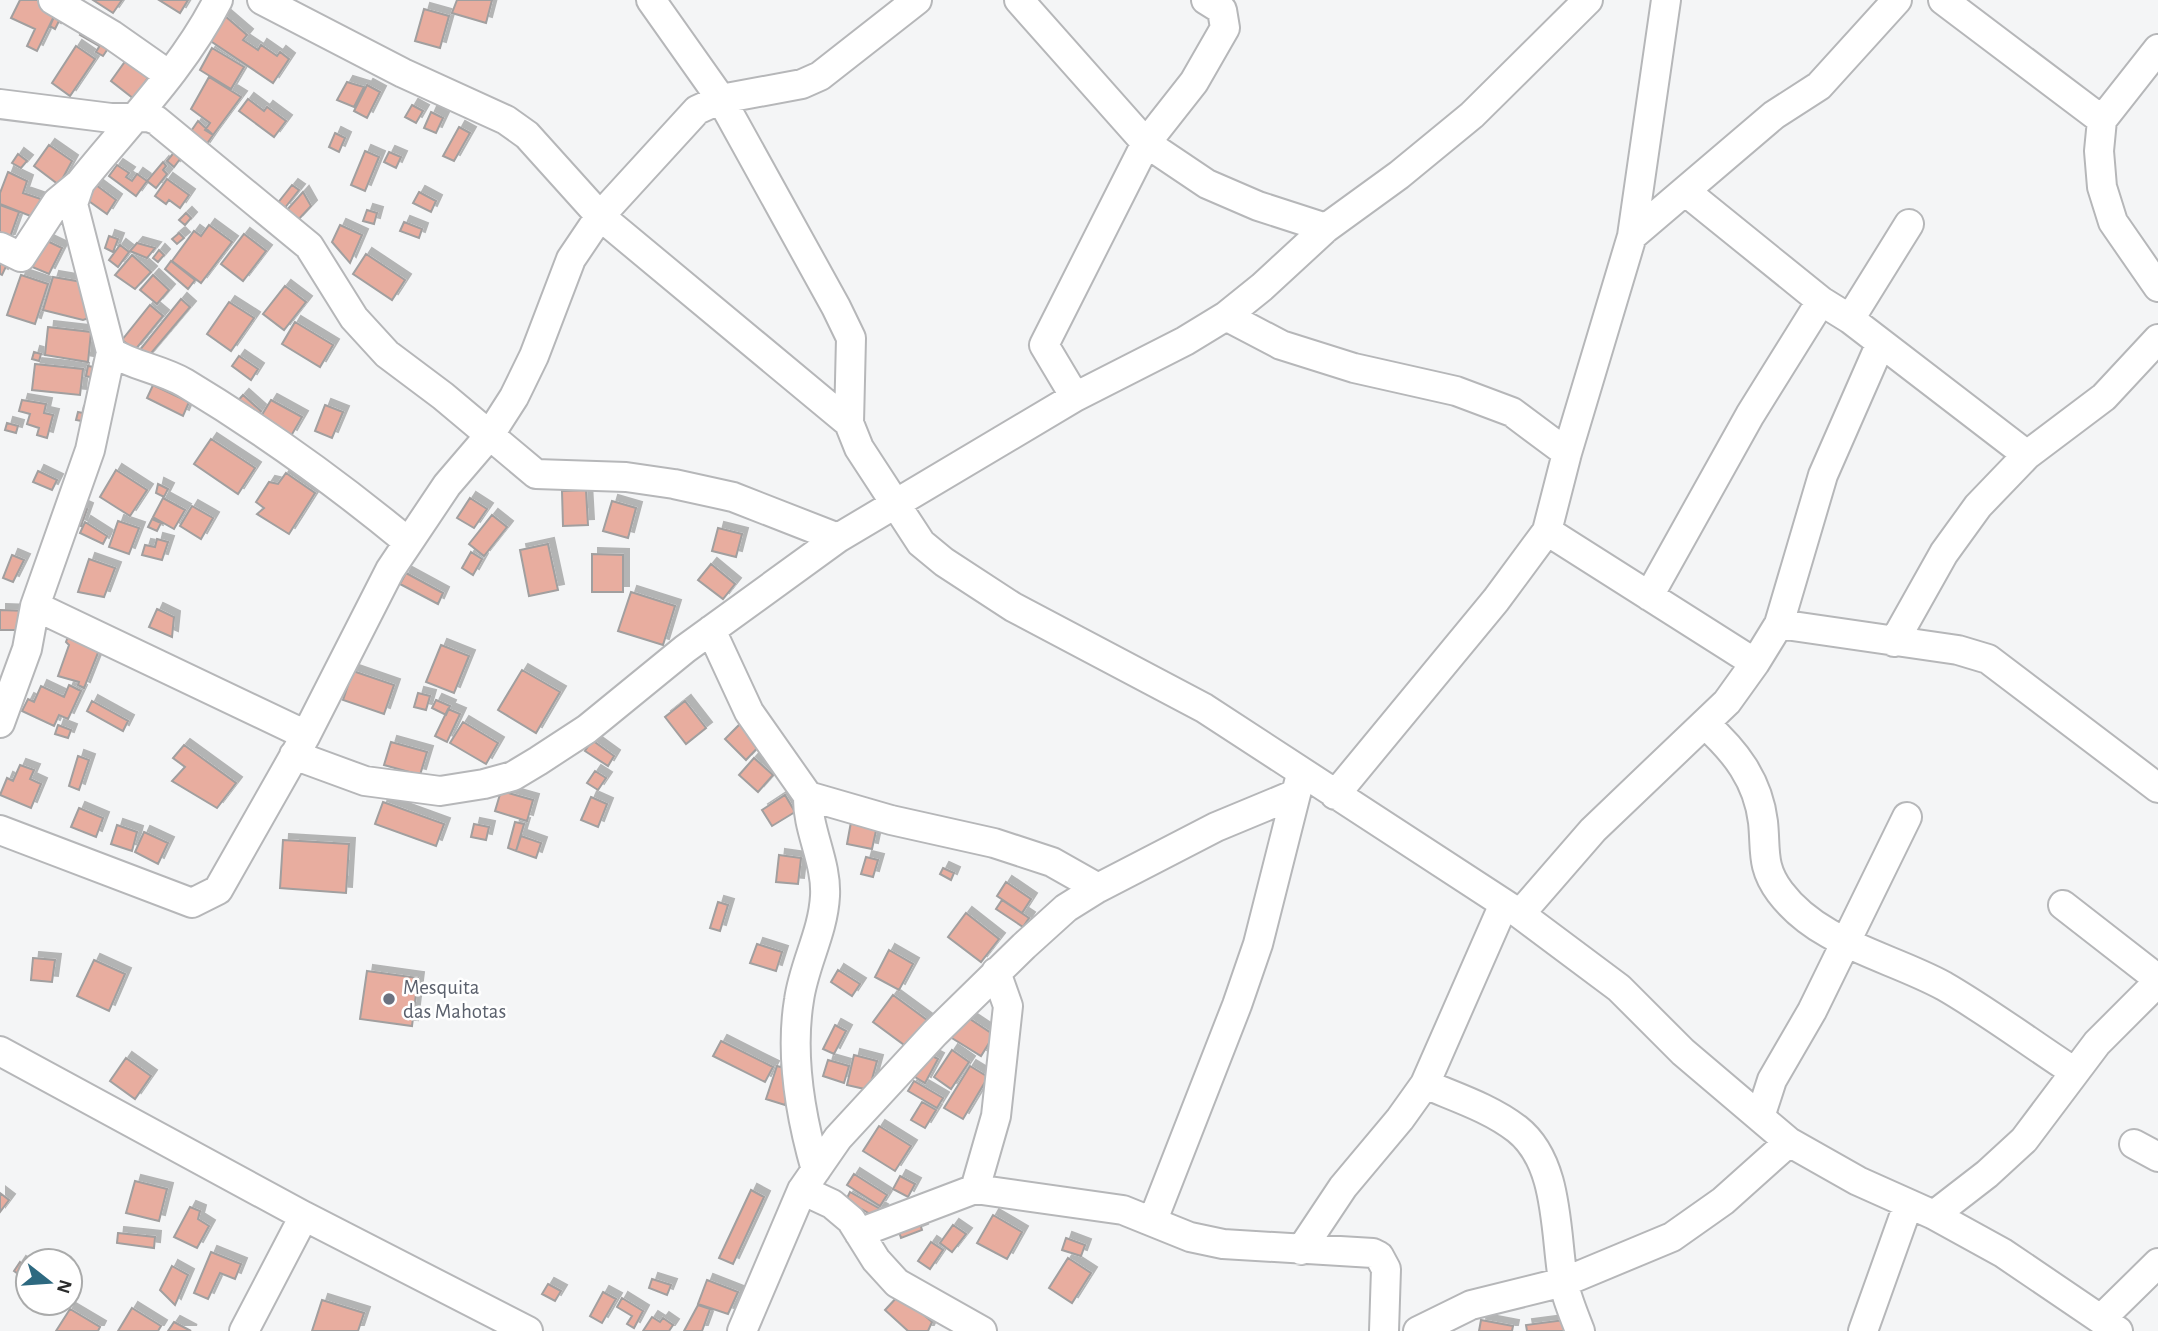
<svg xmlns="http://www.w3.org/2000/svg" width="2158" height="1331" font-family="'Alegreya Sans',sans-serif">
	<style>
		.building { fill: #e8ad9f; stroke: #a19f9f; stroke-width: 2; filter: url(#shadow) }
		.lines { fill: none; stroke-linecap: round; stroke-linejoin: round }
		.minor-casing { stroke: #b6b7b9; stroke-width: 32 }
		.minor { stroke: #fff; stroke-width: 28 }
		.worship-dot { fill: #6b7280; stroke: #fff; stroke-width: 2.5 }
		.labels { text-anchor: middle; stroke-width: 5; stroke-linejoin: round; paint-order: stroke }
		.worship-label { font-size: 21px; fill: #5b616d; stroke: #fff; text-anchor: start }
	</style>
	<defs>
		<filter id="shadow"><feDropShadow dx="6" dy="-6" stdDeviation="0" flood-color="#0004"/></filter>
	</defs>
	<rect width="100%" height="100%" fill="#f4f5f6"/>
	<path class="building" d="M20,0H40L58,8L37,51L27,46L35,29L11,18Z
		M93,0H122L113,13Z
		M159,0H188L180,13Z
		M457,0H492L486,23L452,13Z
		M424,9L449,16L440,48L415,41Z
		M56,12L62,15L55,29L50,26Z
		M225,16L247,35L243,40L258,50L261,45L277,56L280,52L289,59L273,83L209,40Z
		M86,25L105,37L99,46L80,35Z
		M102,42L109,47L103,56L96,52Z
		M76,46L95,59L70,96L52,83Z
		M212,48L244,67L231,89L200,70Z
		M129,56L151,73L134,99L111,81Z
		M209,77L241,97L213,135L205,130L210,123L191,109Z
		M347,82L364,87L354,107L337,100Z
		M367,85L380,92L367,118L354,111Z
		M248,99L264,111L267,107L286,121L274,137L239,111Z
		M412,105L423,111L416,123L405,117Z
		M431,112L443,118L436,133L424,128Z
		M198,121L213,135L204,148L189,134Z
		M459,127L470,133L454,161L443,156Z
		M335,133L345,138L339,152L329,147Z
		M49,145L72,161L59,185L34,166Z
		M176,150L183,155L174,167L167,161Z
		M365,151L379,157L365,191L351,185Z
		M389,152L401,157L396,168L384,162Z
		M18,154L27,161L21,168L12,163Z
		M163,162L166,166L163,170L167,174L156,188L147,181Z
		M117,165L129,173L126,177L132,181L137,174L147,181L136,196L109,176Z
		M8,172L27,181L23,193L41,199L33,217L0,204V193Z
		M167,179L189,195L180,208L169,200L166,204L155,196Z
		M96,185L116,200L107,214L86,199Z
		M292,185L299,190L284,209L277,204Z
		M303,192L311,206L297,221L286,211Z
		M419,192L436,201L431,212L413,203Z
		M0,205L19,212L9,240L0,243Z
		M367,210L377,213L374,224L363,221Z
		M186,213L191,218L185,225L179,220Z
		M404,222L422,229L419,238L400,231Z
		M209,225L232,242L201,283L172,261L194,231L201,236Z
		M340,225L362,235L350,263L332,242Z
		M179,233L184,238L177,244L172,239Z
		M244,234L266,251L243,281L221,264Z
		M109,236L118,239L113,252L105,248Z
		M43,239L62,248L49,274L30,266Z
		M137,243L155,248L147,258L130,251Z
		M120,245L129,252L118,267L109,260Z
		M159,250L164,255L158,262L153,258Z
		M366,254L405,280L392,300L353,274Z
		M132,255L151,272L135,289L115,275Z
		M0,256H11L2,275L0,274Z
		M171,261L195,280L188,289L165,269Z
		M21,275L48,284L35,324L7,315Z
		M153,275L169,290L157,304L140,290Z
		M53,277L82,282L92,317L83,320L43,310Z
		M285,286L306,302L284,330L263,314Z
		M181,299L190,307L147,358L139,351Z
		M229,302L254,318L231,351L207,334Z
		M150,305L163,316L135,350L122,340Z
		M295,322L333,345L320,367L282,344Z
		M48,327L91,332L88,362L45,355Z
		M34,352L41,354L39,361L32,359Z
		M239,356L258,369L251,380L232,366Z
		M35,364L83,369L80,395L32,390Z
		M88,366L99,368L97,379L86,376Z
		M153,385L189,402L183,416L147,398Z
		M243,395L261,411L254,419L236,403Z
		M22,400L46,404L44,413L53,415L47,438L37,435L39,428L27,424L30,414L19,411Z
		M271,400L302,417L291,436L260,418Z
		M325,405L343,412L332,438L315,431Z
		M78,412L88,414L87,422L76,420Z
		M7,423L18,426L16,433L5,430Z
		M211,439L255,468L238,494L194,464Z
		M116,470L147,490L130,516L100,497Z
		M38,471L57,480L52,490L33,482Z
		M286,473L315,493L289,534L257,514L264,508L256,502L269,482L278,484Z
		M158,484L168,489L164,497L156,493Z
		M586,490L588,525L563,526L562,491Z
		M163,498L185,510L174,529L153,517Z
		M470,498L487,509L474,528L457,518Z
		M612,501L636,508L628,538L603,531Z
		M78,505L87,509L81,526L78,525Z
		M192,506L213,518L201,539L180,526Z
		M492,515L507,527L484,556L469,544Z
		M152,519L161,523L157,531L148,527Z
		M118,521L139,528L129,554L109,547Z
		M85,522L107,536L103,544L80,533Z
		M718,528L742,534L736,557L712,551Z
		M157,539L168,542L162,560L142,555L145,545L155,547Z
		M548,544L558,590L529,596L520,550Z
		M471,552L482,559L473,575L462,568Z
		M592,554L623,555V592H592Z
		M12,555L24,560L13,582L3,578Z
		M89,559L115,568L104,597L78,592Z
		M711,564L735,584L723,599L698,580Z
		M406,573L443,593L438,604L400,584Z
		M631,592L675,606L663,645L618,631Z
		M157,609L174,617L172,637L149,627Z
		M0,610L27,611L24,630H0Z
		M69,634L101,645L84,688L78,685L79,682L58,676L69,645L66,642Z
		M441,645L469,656L454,693L426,682Z
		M522,670L560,692L536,733L498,710Z
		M353,671L394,685L384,714L343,700Z
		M69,685L81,691L68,719L59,715L54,726L22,711L28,699L34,702L41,686L64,697Z
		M418,693L430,696L426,710L414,707Z
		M436,700L450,706L446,715L432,708Z
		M92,701L128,721L123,731L87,711Z
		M685,701L706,728L686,744L665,717Z
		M448,709L460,714L447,742L435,736Z
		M463,722L498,743L486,764L450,743Z
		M742,722L763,742L746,760L725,739Z
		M58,725L71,730L68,738L55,734Z
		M592,740L614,756L608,766L585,751Z
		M391,742L427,752L420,775L384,765Z
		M184,745L236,783L217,808L172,781L185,767L173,758Z
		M78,756L89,760L79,790L69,786Z
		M754,758L773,775L758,792L739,775Z
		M20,765L34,770L30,779L41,784L31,808L0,795L7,778L13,781Z
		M595,771L606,778L598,790L587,783Z
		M501,791L533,800L527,821L495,811Z
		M785,795L795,812L772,826L762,810Z
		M591,797L607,804L598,827L581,820Z
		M383,802L444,824L436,846L375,824Z
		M79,808L103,818L96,837L71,827Z
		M515,822L524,824L516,851L508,848Z
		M851,822L877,826L872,849L847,844Z
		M474,824L489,827L486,840L471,837Z
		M117,825L137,832L132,851L111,844Z
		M144,832L168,843L158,864L135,852Z
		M521,836L541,843L536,858L516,851Z
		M283,840L349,844L346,893L280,888Z
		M779,855L801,858L798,884L776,882Z
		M866,857L878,860L873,877L861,874Z
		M943,868L954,873L951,880L940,874Z
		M1006,882L1031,899L1022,913L997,896Z
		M1002,900L1029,918L1023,927L996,909Z
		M718,902L728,905L720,931L710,928Z
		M966,913L999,939L981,962L948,937Z
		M757,944L782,952L776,971L750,963Z
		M889,950L913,964L899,990L875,977Z
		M33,958L55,960L52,982L31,980Z
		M94,960L125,974L109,1011L77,996Z
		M838,970L860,984L852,996L831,982Z
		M367,971L418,978L412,1026L360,1019Z
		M893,995L931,1023L911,1050L873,1022Z
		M961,1013L994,1035L981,1056L947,1035Z
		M835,1025L846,1031L834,1054L823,1049Z
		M721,1041L773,1067L765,1082L713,1056Z
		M952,1050L969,1062L951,1089L934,1077Z
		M923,1051L938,1059L925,1083L910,1074Z
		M854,1055L877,1061L869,1090L847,1085Z
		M126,1058L151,1076L135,1099L110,1081Z
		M828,1060L849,1066L844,1083L823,1076Z
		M777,1066L795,1071L785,1105L766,1099Z
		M970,1066L988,1077L963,1119L944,1108Z
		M914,1081L943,1098L937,1108L908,1091Z
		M922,1102L936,1110L925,1128L911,1120Z
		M879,1126L911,1146L895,1171L863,1151Z
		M854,1174L887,1195L880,1206L847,1185Z
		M900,1176L915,1184L908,1197L893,1189Z
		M135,1181L167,1189L159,1221L126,1213Z
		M751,1190L764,1197L733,1264L719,1258Z
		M850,1192L882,1210L877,1218L846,1200Z
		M0,1193L9,1200L0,1212Z
		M190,1207L200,1211L198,1219L209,1226L197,1248L174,1237Z
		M993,1215L1022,1232L1007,1259L977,1243Z
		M918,1217L922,1230L901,1238L897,1225Z
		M953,1225L966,1234L952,1252L940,1243Z
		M118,1233L155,1237L154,1248L117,1243Z
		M1066,1238L1085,1245L1081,1256L1062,1250Z
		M931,1242L943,1250L930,1269L918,1261Z
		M211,1252L241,1264L235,1279L220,1273L208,1299L194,1293Z
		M1068,1258L1091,1273L1072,1303L1049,1288Z
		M20,1262L28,1268V1281L14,1271Z
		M172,1266L188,1275L175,1305L160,1290Z
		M652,1279L671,1285L667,1295L649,1288Z
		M707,1280L738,1292L728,1314L698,1304Z
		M548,1284L561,1291L555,1301L542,1294Z
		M603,1292L616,1299L602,1323L590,1316Z
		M900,1294L932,1322L928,1331H908L885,1310Z
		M622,1298L643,1311L634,1328L627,1324L632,1316L617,1307Z
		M322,1300L364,1313L358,1331H312Z
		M698,1305L710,1309L702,1331H684Z
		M132,1308L161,1326L158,1331H118Z
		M70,1309L100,1327L98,1331H56Z
		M652,1317L660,1322L663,1318L673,1325L669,1331H643Z
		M1572,1319L1574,1331H1527L1526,1325Z
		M1481,1320L1513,1326L1512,1331H1479Z
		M174,1322L191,1331H168Z"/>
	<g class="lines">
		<g class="minor-casing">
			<path id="minor" d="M53,0L112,35L169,75
				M262,0L403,73L506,120L527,135L600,216L849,423
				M651,0L721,99L836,307L851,338L849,423L859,448L921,543L944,562L1013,607L1204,708L1520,914L1619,988L1683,1052L1789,1142L1858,1181L1934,1215L2003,1253L2118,1331
				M1019,0L1146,143L1207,184L1258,206L1326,228
				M1943,0L2102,120
				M2158,49L2102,120L2099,151L2102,187L2113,222L2158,287
				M0,104L111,118L148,117L156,120L309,246L354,318L387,354L443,396L536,474L626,477L674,484L733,497L838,538
				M1685,191L1821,301L1850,319L2027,455
				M1632,236L1774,115L1819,86L1897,0
				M0,247L21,257L57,202L80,183
				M1226,316L1281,345L1354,368L1456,391L1512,412L1567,453
				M1850,319L1909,224
				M111,352C133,366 161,369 185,383C263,430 338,484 408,542
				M1075,397L1044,345L1146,143L1194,82L1225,28L1222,10L1206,0
				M1547,531L1567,453L1632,236L1666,0
				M1649,596L1750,415L1821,301
				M35,606L306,735
				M1779,624L1958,650L1988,659L2158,788
				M711,630L749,712L808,796L891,820L994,843L1052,862L1098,888
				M1894,642L1944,553L1978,506L2027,455L2104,397L2158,339
				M0,723L27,649L35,606L90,450L111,352L73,204L80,183C128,123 183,69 218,0
				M1705,724C1735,751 1758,780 1763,822C1766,850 1761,867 1780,892C1819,944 1889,956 1944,986C1989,1012 2030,1043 2073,1071
				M294,755L365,781L440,791L484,784L513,776L538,761L587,729L685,649L838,538L1075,397L1185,341L1226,316L1262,287L1326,228L1399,175L1472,115L1588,0
				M1335,795L1496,600L1547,531L1755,663
				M808,796C807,830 827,862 825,896C823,933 804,964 799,1000C790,1055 801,1118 816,1170
				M0,830L192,903L218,890L306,735L390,570L447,485L489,436L514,397L534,356L571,259L600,216L697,110L721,99L802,84L820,76L917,0
				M2063,905L2158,979
				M1520,914L1593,830L1727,702L1755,663L1779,624L1823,475L1880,345
				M996,972L1008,1006L996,1116L975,1189L1123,1210L1190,1237L1223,1244L1373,1253L1379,1256L1386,1269L1384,1331
				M0,1051L304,1216L528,1331
				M1425,1084C1455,1097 1490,1108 1517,1129C1559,1162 1555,1231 1563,1280C1566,1297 1574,1315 1580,1331
				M1760,1117L1772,1080L1812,1011L1907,817
				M2134,1144L2158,1157
				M802,1190L832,1204L851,1220L876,1260L897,1283L982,1331
				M1934,1215L1987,1174L2024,1140L2097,1043L2158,982
				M1153,1220L1237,1005L1258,944L1299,782
				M859,1233L975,1189
				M1301,1250L1343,1187L1400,1119L1425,1084L1504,904
				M2101,1319L2158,1263
				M244,1331L304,1216
				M742,1331L802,1190L838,1138L935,1033L1024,946L1066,908L1098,888L1216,827L1293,795
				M1418,1331L1471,1305L1564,1282L1672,1237L1723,1201L1789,1142
				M1863,1331L1908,1205"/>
		</g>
		<use href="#minor" class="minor"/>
	</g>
	<circle class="worship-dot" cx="389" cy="999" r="7"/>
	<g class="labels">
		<g class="worship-label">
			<text x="403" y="994">Mesquita<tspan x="403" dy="24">das Mahotas</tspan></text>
		</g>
	</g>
	<g transform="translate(49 1282) rotate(107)"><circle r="33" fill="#ffffff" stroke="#aaabab" stroke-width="2"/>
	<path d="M0-5L12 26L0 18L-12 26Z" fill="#2d6980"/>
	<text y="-10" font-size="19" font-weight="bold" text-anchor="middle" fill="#2b2c2c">N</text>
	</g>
</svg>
